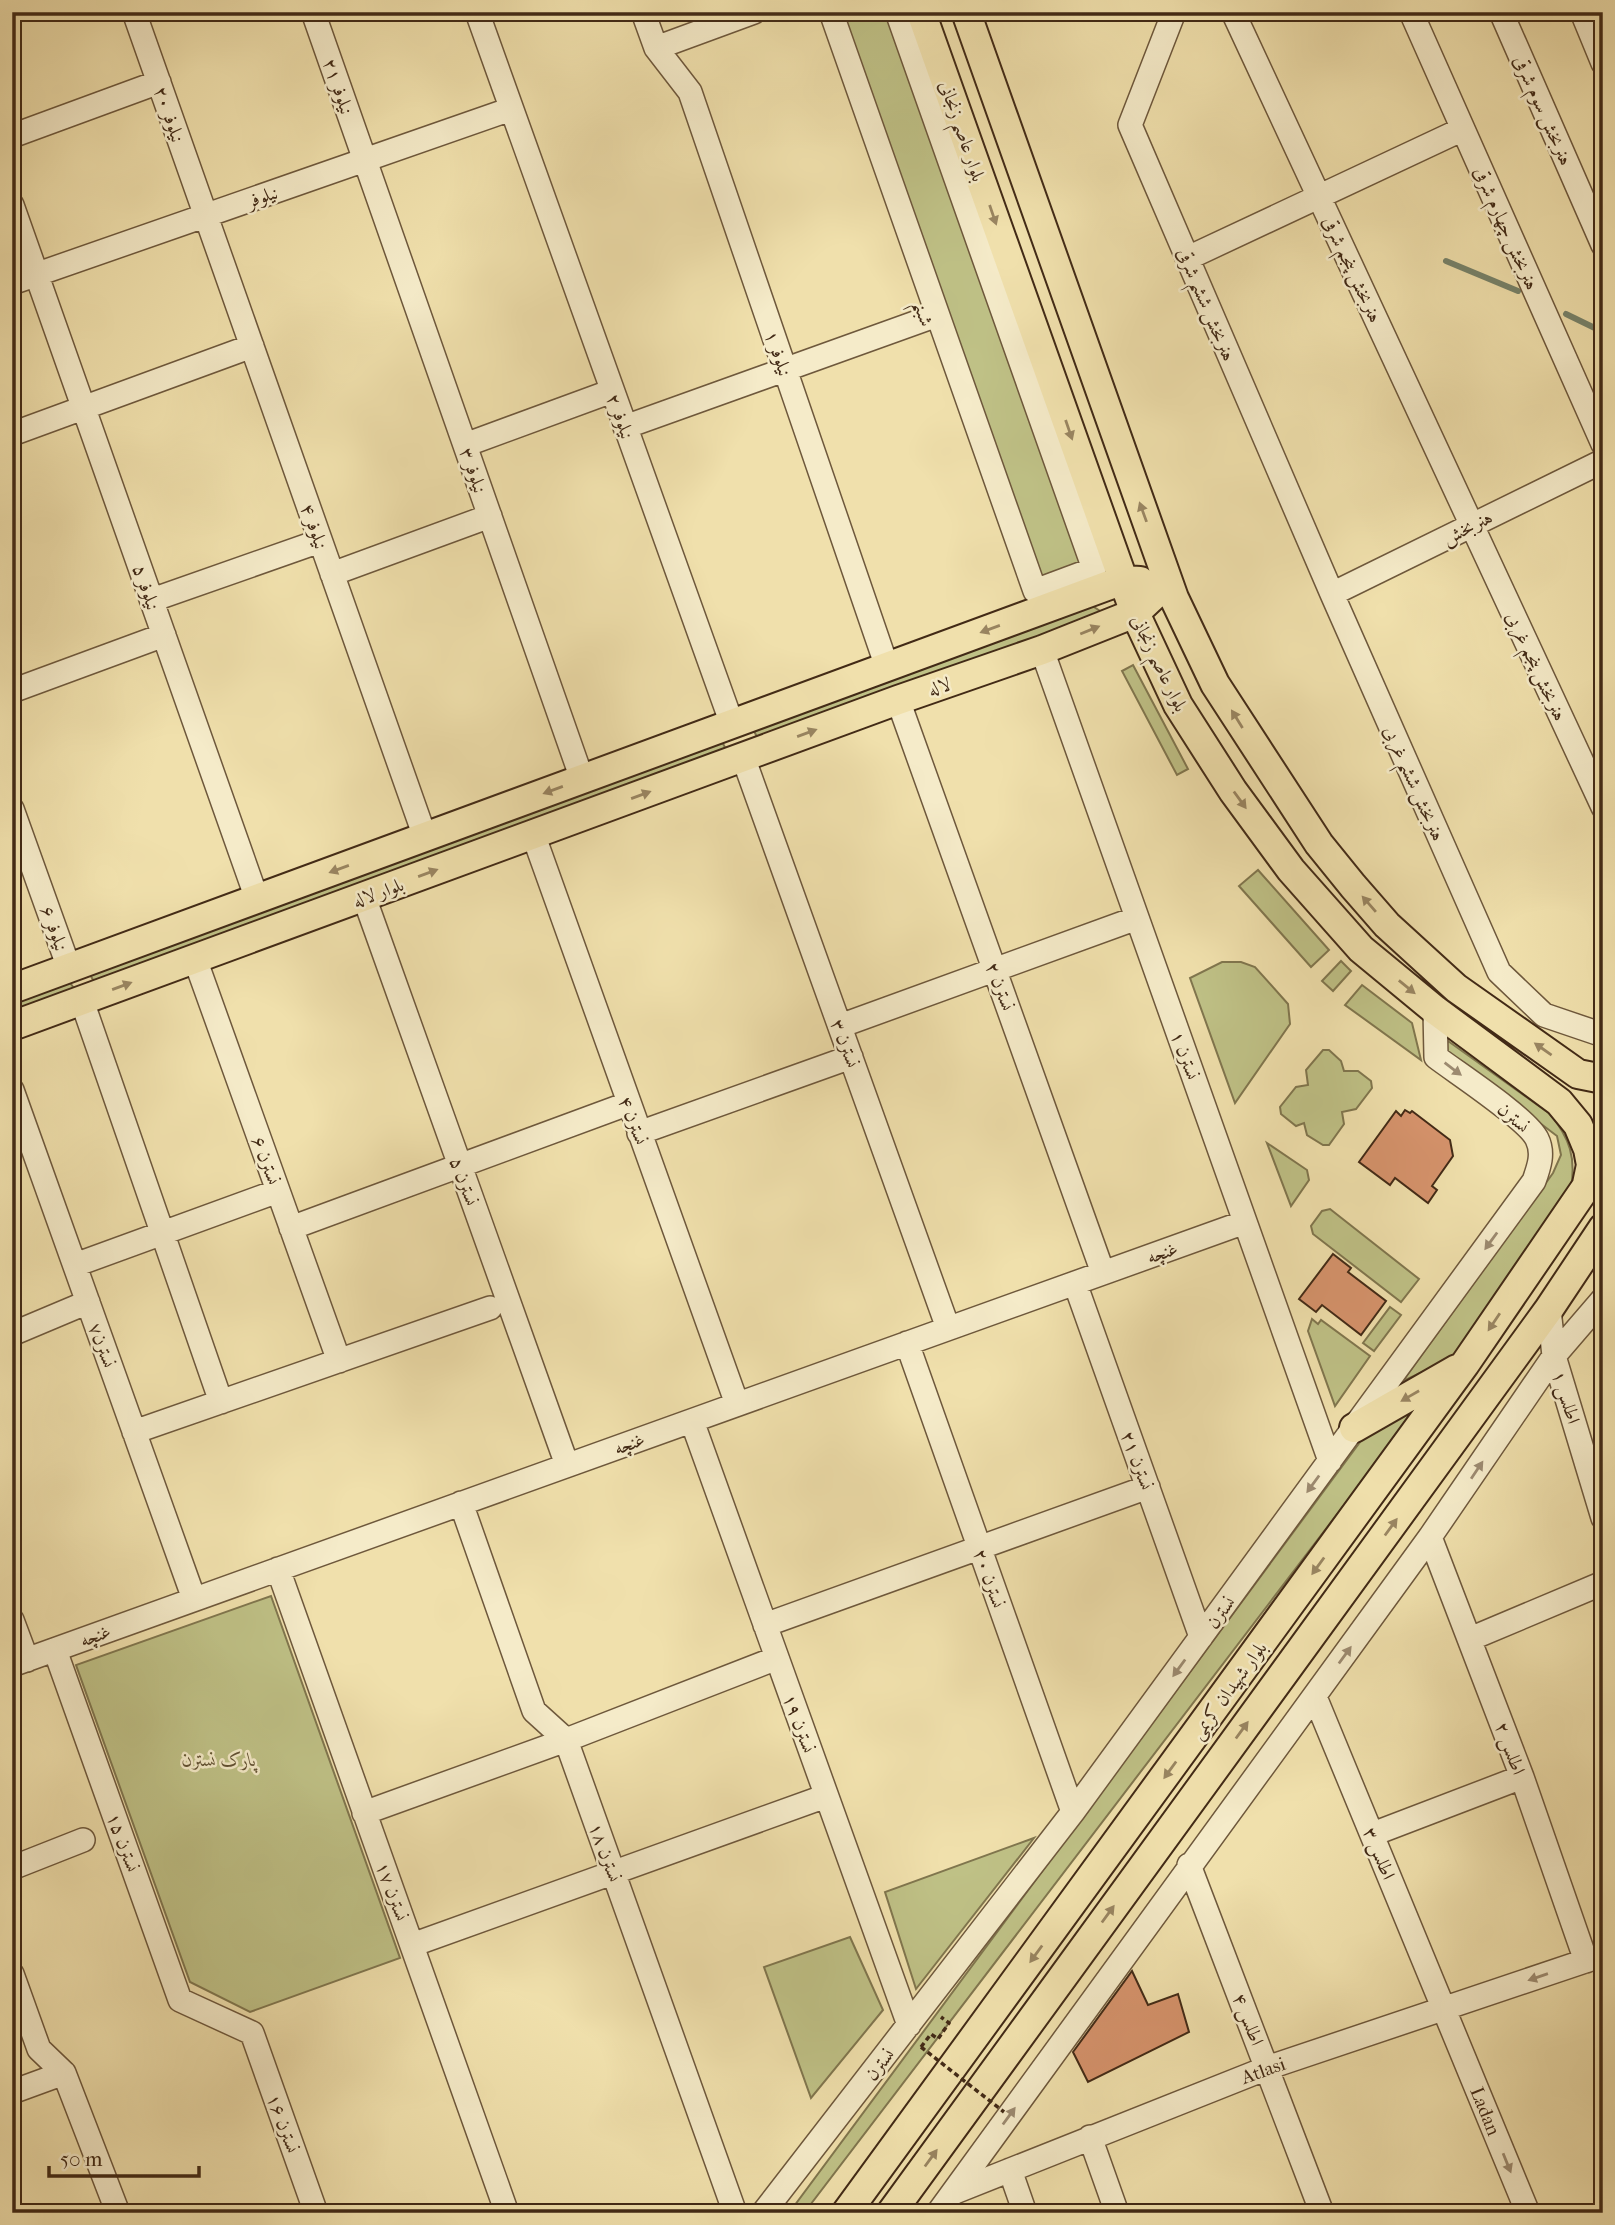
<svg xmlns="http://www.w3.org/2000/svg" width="1615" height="2225" font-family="'IM FELL French Canon',Amiri,serif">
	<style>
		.green { fill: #bfc186; stroke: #80764e; stroke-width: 2 }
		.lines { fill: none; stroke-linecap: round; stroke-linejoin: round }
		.stream { stroke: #77836b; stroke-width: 6 }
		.building { fill: #d6936c; stroke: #422a16; stroke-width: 2 }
		.minor-casing { stroke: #6e583c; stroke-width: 26 }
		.major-casing { stroke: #422a16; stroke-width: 32 }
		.path { stroke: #422a16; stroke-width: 3.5; stroke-dasharray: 5 3.5; stroke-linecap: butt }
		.minor { stroke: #f5ebc9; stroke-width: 23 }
		.major { stroke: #f0e0ac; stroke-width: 28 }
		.path-bridge { stroke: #422a16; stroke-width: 3.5; stroke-dasharray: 5 3.5; stroke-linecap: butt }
		.oneway { fill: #998561 }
		.oneway2 { fill: #9c8a70 }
		.labels { text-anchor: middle; stroke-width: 5; stroke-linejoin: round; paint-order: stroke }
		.street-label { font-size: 19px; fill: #422a16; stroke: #f5ebc9 }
		.park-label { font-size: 19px; font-style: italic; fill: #615032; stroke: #f5ebc9 }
	</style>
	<rect width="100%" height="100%" fill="#f0e0ac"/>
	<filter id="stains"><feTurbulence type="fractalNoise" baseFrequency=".00286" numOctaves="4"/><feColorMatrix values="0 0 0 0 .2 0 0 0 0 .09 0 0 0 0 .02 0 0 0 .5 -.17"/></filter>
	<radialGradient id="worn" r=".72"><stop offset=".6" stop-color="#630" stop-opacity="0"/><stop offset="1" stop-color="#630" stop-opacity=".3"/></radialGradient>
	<path class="green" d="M836,12H887L1082,565L1037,581Z
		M1091,605L1100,611L1093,619L760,743L753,729Z
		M1133,665L1188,769L1177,775L1122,671Z
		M721,740L727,751L97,987L88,971Z
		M1258,870L1329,950L1311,967L1239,886Z
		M1341,961L1351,971L1333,991L1322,981Z
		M1222,962H1241L1255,967L1288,1004L1290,1024L1235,1103L1190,978Z
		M68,980L76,991L12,1014V1000Z
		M1362,985L1412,1023L1421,1060L1345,1005Z
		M1448,1041L1550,1114C1570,1138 1576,1158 1571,1188L1453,1358L1403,1381L1553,1173L1561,1155L1557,1136L1444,1050Z
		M1323,1050H1329L1341,1061L1344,1071H1358L1371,1081L1372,1088L1356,1109L1342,1112L1344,1124L1329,1145H1323L1307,1135L1304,1123L1296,1126L1281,1114L1280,1107L1296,1087L1308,1085L1306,1070Z
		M1267,1143L1307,1170L1309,1180L1291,1206Z
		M1330,1209L1419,1279L1401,1302L1313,1234L1311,1226L1322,1211Z
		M1390,1307L1401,1315L1374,1351L1363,1343Z
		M1312,1319L1318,1324L1321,1320L1370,1356L1335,1406L1308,1331Z
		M1425,1399L804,2213H789L1369,1430Z
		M271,1596L400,1958L250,2012L190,1982L76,1665Z
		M1034,1838L916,1989L885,1892Z
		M850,1937L883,2010L811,2098L764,1967Z"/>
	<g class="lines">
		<path class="stream" d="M1446,261L1518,291
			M1566,314L1603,332
			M1595,2213L1603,2188"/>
	</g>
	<path class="building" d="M1405,1110L1410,1113L1412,1111L1450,1140L1453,1156L1432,1186L1437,1190L1428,1203L1395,1178L1390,1185L1359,1162L1396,1111L1401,1116Z
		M1333,1254L1351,1268L1348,1272L1386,1301L1361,1335L1322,1305L1316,1312L1299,1299Z
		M1132,1971L1148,2005L1178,1994L1189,2032L1088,2082L1073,2052Z"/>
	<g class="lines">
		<g class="minor-casing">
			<path id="minor" d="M134,12L425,837
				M313,12L582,779
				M477,12L732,724
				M643,12L656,48L690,92L887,667
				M831,12L1035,591L1094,569L897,12
				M1174,12L1130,125L1332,594L1499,972L1544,1015L1603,1035
				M1233,12L1603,807
				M1411,12L1603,444
				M1501,12L1603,245
				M1582,12L1603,63
				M656,48L754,12
				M12,136L159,82
				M12,205L257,899
				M1188,258L1463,129
				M12,283L511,109
				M625,427L926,319
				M12,434L252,346
				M465,445L612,391
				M332,574L490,516
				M1332,594L1603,461
				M152,600L320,541
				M1042,650L1330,1461
				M12,691L164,635
				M898,700L1103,1273
				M743,757L948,1328
				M12,809L69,968
				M533,834L737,1404
				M364,897L567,1465
				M195,959L339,1361
				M82,1001L221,1402
				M840,1026L1137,918
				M12,1090L194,1599
				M639,1133L851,1057
				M291,1228L627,1104
				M75,1265L278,1191
				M1075,1283L1201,1637
				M1549,1309L1554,1356L1603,1518
				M12,1334L88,1302
				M907,1343L1073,1812
				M692,1421L909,2025
				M134,1432L490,1308
				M461,1503L534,1711L566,1740L735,2213
				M1430,1537L1522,1777L1586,1961
				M278,1569L507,2213
				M12,1620L27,1660
				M765,1625L1148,1487
				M1470,1639L1603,1583
				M55,1650L180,2000L252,2033L316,2213
				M12,1665L1245,1222
				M1315,1697L1528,2213
				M364,1813L566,1740L777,1658
				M1373,1834L1522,1777
				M1189,1865L1322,2213
				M12,1868L83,1840
				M412,1945L826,1796
				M12,1974L39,2049L64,2073L118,2213
				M12,2092L64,2073
				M1090,2137L1117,2213
				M1010,2170L1025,2213
				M955,2192L1267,2068L1603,1955
				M763,2213L1073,1812L1534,1181C1539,1167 1544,1153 1537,1139C1528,1119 1457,1073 1436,1057L1435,1010
				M938,2213L1430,1537L1554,1356L1603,1299"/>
		</g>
		<g class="major-casing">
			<path id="major" d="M921,12L1135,613L1178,705L1233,791L1291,870L1361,949L1435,1010L1559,1102L1578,1125L1588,1149L1591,1165L1587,1184
				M966,12L1174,598L1215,684L1319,844L1353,886L1387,925L1456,988L1578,1074L1603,1079
				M12,989L1123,580L1140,581
				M12,1026L898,700L1042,650L1135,613L1168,582
				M1354,1428L1457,1369
				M846,2213L1465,1364L1597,1171
				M891,2213L1549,1309L1603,1228"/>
		</g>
		<path class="path" d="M921,2047L931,2034L938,2039L949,2023L941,2017"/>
		<use href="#minor" class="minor"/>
		<use href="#major" class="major"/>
		<path class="path-bridge" d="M921,2047L1004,2112"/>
	</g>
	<defs><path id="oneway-solid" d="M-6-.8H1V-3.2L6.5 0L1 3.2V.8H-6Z" transform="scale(1.75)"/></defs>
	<g class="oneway">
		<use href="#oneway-solid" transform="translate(993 215) rotate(71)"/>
		<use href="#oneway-solid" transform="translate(1069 430) rotate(71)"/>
		<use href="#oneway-solid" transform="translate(1143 512) rotate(-110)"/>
		<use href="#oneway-solid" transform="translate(990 629) rotate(160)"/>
		<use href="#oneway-solid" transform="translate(1090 630) rotate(-22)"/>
		<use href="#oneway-solid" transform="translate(1237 719) rotate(-122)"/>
		<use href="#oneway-solid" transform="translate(807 733) rotate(-20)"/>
		<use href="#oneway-solid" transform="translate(553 790) rotate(160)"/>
		<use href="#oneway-solid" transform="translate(641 795) rotate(-20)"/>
		<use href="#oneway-solid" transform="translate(1240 800) rotate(54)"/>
		<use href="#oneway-solid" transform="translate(339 869) rotate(160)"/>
		<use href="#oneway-solid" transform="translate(428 873) rotate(-20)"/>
		<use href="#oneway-solid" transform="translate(1369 904) rotate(-131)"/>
		<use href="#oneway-solid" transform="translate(122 986) rotate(-20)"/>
		<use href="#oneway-solid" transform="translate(1407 987) rotate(39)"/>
		<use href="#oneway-solid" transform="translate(1543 1049) rotate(-145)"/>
		<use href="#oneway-solid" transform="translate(1494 1322) rotate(124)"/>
		<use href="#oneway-solid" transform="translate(1410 1396) rotate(150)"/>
		<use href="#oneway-solid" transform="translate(1391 1527) rotate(-54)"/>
		<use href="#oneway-solid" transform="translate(1318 1566) rotate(126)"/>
		<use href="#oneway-solid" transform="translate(1242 1730) rotate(-54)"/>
		<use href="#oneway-solid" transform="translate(1170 1770) rotate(126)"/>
		<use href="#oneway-solid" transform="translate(1108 1914) rotate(-54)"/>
		<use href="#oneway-solid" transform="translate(1036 1954) rotate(126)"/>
		<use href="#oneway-solid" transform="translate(931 2158) rotate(-54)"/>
	</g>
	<g class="oneway2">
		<use href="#oneway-solid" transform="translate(1453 1069) rotate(37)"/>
		<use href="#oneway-solid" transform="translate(1491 1241) rotate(126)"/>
		<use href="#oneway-solid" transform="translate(1477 1470) rotate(-56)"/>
		<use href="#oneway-solid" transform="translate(1313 1484) rotate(126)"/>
		<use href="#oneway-solid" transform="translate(1345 1655) rotate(-54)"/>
		<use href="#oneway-solid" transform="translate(1179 1668) rotate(126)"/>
		<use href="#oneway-solid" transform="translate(1538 1977) rotate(161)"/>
		<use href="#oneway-solid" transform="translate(1009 2116) rotate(-54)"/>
		<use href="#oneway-solid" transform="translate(1507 2163) rotate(68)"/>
	</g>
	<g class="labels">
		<g class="street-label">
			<text transform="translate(339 86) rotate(71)" y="7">نیلوفر ۲۱</text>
			<text transform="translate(1544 110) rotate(66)" y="7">هنربخش سوم شرقی</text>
			<text transform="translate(170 114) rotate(71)" y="7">نیلوفر ۲۰</text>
			<text transform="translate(963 131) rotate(71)" y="7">بلوار عاصم زنجانی</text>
			<text transform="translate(262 196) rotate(-19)" y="7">نیلوفر</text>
			<text transform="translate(1507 228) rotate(66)" y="7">هنربخش چهارم شرقی</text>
			<text transform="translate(1353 269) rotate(65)" y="7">هنربخش پنجم شرقی</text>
			<text transform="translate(1207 304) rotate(67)" y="7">هنربخش ششم شرقی</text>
			<text transform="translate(924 313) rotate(71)" y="7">شبنم</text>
			<text transform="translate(779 353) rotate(71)" y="7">نیلوفر ۱</text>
			<text transform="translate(621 416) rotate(70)" y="7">نیلوفر ۲</text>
			<text transform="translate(474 470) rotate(71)" y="7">نیلوفر ۳</text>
			<text transform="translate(315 526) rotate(71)" y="7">نیلوفر ۴</text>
			<text transform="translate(1467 527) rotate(-26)" y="7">هنربخش</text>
			<text transform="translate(147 587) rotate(71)" y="7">نیلوفر ۵</text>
			<text transform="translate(1160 663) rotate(64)" y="7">بلوار عاصم زنجانی</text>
			<text transform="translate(1537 666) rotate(65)" y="7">هنربخش پنجم غربی</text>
			<text transform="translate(939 686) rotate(-19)" y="7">لاله</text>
			<text transform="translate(1415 783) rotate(66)" y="7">هنربخش ششم غربی</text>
			<text transform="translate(378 892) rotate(-20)" y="7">بلوار لاله</text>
			<text transform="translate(55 928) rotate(70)" y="7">نیلوفر ۶</text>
			<text transform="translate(1001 986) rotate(70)" y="7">نسترن ۲</text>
			<text transform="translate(846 1043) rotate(70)" y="7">نسترن ۳</text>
			<text transform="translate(1186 1055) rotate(70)" y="7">نسترن ۱</text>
			<text transform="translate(1514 1117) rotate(41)" y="7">نسترن</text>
			<text transform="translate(634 1120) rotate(69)" y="7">نسترن ۴</text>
			<text transform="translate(267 1160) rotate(70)" y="7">نسترن ۶</text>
			<text transform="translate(465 1181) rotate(70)" y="7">نسترن ۵</text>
			<text transform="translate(1162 1252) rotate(-19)" y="7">غنچه</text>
			<text transform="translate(103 1345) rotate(70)" y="7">نسترن۷</text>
			<text transform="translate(1567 1397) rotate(73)" y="7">اطلس ۱</text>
			<text transform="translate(629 1443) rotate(-20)" y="7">غنچه</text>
			<text transform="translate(1138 1460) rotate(70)" y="7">نسترن ۲۱</text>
			<text transform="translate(990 1578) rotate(71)" y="7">نسترن ۲۰</text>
			<text transform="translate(1220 1612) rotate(-54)" y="7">نسترن</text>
			<text transform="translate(95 1635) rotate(-20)" y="7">غنچه</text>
			<text transform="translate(1228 1690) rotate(-54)" y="7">بلوار شهیدان کریمی</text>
			<text transform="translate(800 1723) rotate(70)" y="7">نسترن ۱۹</text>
			<text transform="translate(1511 1748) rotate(70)" y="7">اطلس ۲</text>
			<text transform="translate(124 1842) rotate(70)" y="7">نسترن ۱۵</text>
			<text transform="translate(606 1852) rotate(70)" y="7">نسترن ۱۸</text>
			<text transform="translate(1380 1853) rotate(68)" y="7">اطلس ۳</text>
			<text transform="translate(393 1891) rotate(70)" y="7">نسترن ۱۷</text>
			<text transform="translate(1249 2019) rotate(69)" y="7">اطلس ۴</text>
			<text transform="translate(879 2064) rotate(-52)" y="7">نسترن</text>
			<text transform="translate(1263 2070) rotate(-20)" y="7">Atlasi</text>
			<text transform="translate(1486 2111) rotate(68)" y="7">Ladan</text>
			<text transform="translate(284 2123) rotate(70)" y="7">نسترن ۱۶</text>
		</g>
		<g class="park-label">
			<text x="219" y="1766">پارک نسترن</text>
		</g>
	</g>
	<rect width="1615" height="2225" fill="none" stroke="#f0e0ac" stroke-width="42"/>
	<rect x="14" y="14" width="1587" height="2197" fill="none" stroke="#422a16" stroke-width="3.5"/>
	<rect x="21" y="21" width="1573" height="2183" fill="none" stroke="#422a16" stroke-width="2"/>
	<path d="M49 2166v10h150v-10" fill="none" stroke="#422a16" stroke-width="3.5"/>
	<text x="60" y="2166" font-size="21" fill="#422a16" stroke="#f5ebc9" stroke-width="5" paint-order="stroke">50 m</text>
	<rect width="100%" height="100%" filter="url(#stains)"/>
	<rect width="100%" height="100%" fill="url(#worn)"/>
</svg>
